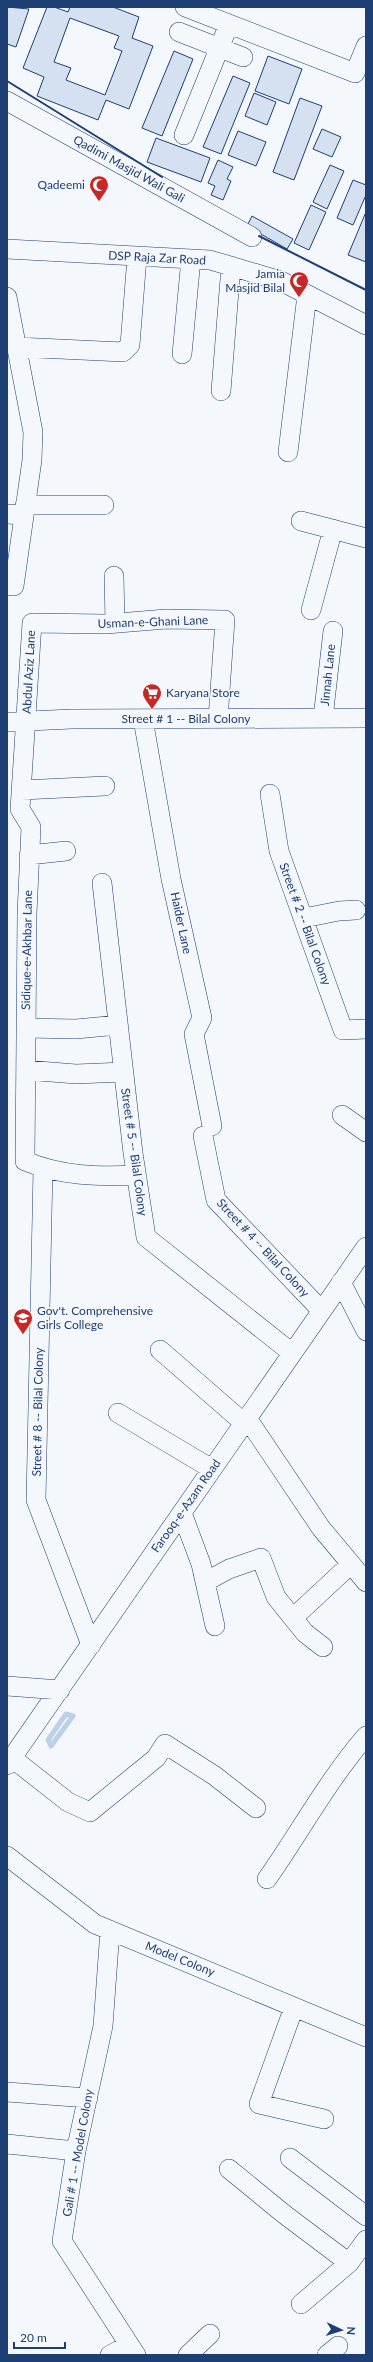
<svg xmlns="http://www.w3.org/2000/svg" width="373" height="2362" font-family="Lato,sans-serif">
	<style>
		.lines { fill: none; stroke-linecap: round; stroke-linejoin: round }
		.stream { stroke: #bed0e5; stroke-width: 5 }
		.building { fill: #d5e0f0; stroke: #1d3f73; fill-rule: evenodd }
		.minor-casing { stroke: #1d3f73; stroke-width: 20 }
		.minor { stroke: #f4f7fb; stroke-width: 19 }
		.wall { stroke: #1d3f73; stroke-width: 2 }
		.labels { text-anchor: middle; stroke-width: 3; stroke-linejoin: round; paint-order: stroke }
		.street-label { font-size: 12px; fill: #1d3f73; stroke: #f4f7fb }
		.poi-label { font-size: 12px; fill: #1d3f73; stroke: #f4f7fb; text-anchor: end }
	</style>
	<rect width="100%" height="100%" fill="#f4f7fb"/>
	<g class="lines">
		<path class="stream" d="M66,1714L73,1716L51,1746L48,1740Z"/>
	</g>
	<path class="building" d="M7,7L29,9L16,47L7,44Z
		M47,7H54L68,12L70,7H113L139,17L132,38L153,46L129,109L106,100L98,120L37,96L44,77L23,68ZM70,18L119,36L114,48L122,51L105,95L66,80L71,68L54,62Z
		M174,51L193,59L162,136L142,128Z
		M268,56L302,69L289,104L255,91Z
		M233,76L250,83L221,154L203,147Z
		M254,93L276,102L267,125L245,116Z
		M300,98L322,106L294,180L273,172Z
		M322,129L341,137L332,157L313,149Z
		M238,131L266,142L256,166L228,155Z
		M156,138L210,158L201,182L147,162Z
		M218,160L233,167L227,179L231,181L223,200L211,195L215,186L208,183Z
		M330,165L344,171L327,209L313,202Z
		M353,180L366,185V195L353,225L337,218Z
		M311,205L326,212L309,250L294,243Z
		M366,212V262L348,255Z
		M252,216L293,239L287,249L247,226Z"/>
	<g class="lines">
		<g class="minor-casing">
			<path id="minor" d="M185,7L355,73L366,46
				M179,32L243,57
				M7,101L252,237
				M184,135L229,24
				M7,249L210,260L281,281L366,325
				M7,297L33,432L32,460L14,586L7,585
				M17,347L123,352L130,345L137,257
				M182,354L191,259
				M221,391L231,266
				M288,452L307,295
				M25,505H104
				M7,514L24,515
				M301,521L366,538
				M114,576L115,623
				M311,610L333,529
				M323,718L333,631
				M143,719L171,879L202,1018L194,1034L212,1126
				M7,722L72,719L366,718
				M22,790L105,786
				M270,794L279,851L343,1030L366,1029
				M29,855L66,851
				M102,883L133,1153L146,1237L292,1353
				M304,918L339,911L356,910
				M26,1028L76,1029L118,1025
				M26,1070L76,1074L124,1072
				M342,1115L366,1132
				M203,1136L216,1200L321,1310
				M43,1169L36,1500L91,1645
				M136,1175C98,1177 61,1176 25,1161L27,914L31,827L20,809L32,623L106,624L166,619L225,620L218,719
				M341,1282L366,1331
				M160,1350L244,1423
				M118,1413L212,1469
				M247,1418L321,1528L366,1582
				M182,1513L201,1564L215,1626
				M205,1582L229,1569L261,1558L276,1597L305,1633L323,1647
				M293,1618L351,1564
				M7,1686L60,1690
				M12,1758L68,1802L90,1812L156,1758L165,1744L215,1776L256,1808
				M7,1765L366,1247
				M7,1856L95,1924L366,2037
				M267,1879C300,1832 328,1780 366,1736
				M110,1930L103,2026L76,2151L62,2241L136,2355
				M294,2007L259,2104L324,2119
				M7,2092L88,2098
				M7,2144L76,2151
				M290,2158L366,2216
				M229,2169L284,2214L349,2263
				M301,2304L349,2263L366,2240
				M110,2355L129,2345
				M188,2355L210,2334
				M327,2355L338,2346"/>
		</g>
		<use href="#minor" class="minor"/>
		<path class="wall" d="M7,81L162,177
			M259,236L366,290"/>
	</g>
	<defs>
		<g id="mosque-pin" transform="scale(1)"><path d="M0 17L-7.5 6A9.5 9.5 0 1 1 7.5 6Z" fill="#c62828" stroke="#f4f7fb"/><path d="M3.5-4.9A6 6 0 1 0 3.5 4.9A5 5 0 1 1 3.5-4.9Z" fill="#fff"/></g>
		<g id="supermarket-pin" transform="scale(1)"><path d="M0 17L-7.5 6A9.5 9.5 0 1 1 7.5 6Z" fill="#c62828" stroke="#f4f7fb"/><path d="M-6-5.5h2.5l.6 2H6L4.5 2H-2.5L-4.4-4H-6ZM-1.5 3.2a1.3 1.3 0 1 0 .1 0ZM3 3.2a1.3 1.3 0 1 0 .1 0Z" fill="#fff"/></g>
		<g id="university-pin" transform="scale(1)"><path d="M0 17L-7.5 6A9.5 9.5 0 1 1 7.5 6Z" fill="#c62828" stroke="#f4f7fb"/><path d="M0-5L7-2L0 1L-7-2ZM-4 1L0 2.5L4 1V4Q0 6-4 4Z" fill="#fff"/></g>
	</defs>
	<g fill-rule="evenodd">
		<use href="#mosque-pin" x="99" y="185"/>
		<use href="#mosque-pin" x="299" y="281"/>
		<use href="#supermarket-pin" x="152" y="693"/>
		<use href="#university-pin" x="23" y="1318"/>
	</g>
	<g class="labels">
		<g class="street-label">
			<text transform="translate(129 169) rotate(29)" y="4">Qadimi Masjid Wali Gali</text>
			<text transform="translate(157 258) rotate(3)" y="4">DSP Raja Zar Road</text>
			<text transform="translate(153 622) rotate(-2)" y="4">Usman-e-Ghani Lane</text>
			<text transform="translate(29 672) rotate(-87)" y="4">Abdul Aziz Lane</text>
			<text transform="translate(328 675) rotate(-84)" y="4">Jinnah Lane</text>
			<text x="186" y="723">Street # 1 -- Bilal Colony</text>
			<text transform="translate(181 923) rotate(78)" y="4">Haider Lane</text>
			<text transform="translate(305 924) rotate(70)" y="4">Street # 2 -- Bilal Colony</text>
			<text transform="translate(27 950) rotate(-89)" y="4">Sidique-e-Akhbar Lane</text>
			<text transform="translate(134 1152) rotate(82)" y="4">Street # 5 -- Bilal Colony</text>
			<text transform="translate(263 1248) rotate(47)" y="4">Street # 4 -- Bilal Colony</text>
			<text transform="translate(38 1412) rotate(-89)" y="4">Street # 8 -- Bilal Colony</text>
			<text transform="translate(186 1506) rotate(-55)" y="4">Farooq-e-Azam Road</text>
			<text transform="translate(180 1959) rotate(22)" y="4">Model Colony</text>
			<text transform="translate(78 2153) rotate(-80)" y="4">Gali # 1 -- Model Colony</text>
		</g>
		<g class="poi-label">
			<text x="85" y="189">Qadeemi</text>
			<text x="285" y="278">Jamia<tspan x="285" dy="14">Masjid Bilal</tspan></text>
			<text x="166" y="697" text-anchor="start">Karyana Store</text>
			<text x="37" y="1315" text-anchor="start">Gov't. Comprehensive<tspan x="37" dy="14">Girls College</tspan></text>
		</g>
	</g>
	<rect width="373" height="2362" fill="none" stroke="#1d3f73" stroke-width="16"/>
	<g transform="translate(341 2330) rotate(94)" stroke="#f4f7fb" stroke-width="3" paint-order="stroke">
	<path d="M0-3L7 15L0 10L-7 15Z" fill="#1d3f73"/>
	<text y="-6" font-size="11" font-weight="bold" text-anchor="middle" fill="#1d3f73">N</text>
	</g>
	<path d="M14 2342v6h51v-6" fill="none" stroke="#1d3f73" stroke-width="2"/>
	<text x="20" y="2342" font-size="12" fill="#1d3f73" stroke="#f4f7fb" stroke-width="3" paint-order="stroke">20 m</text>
</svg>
